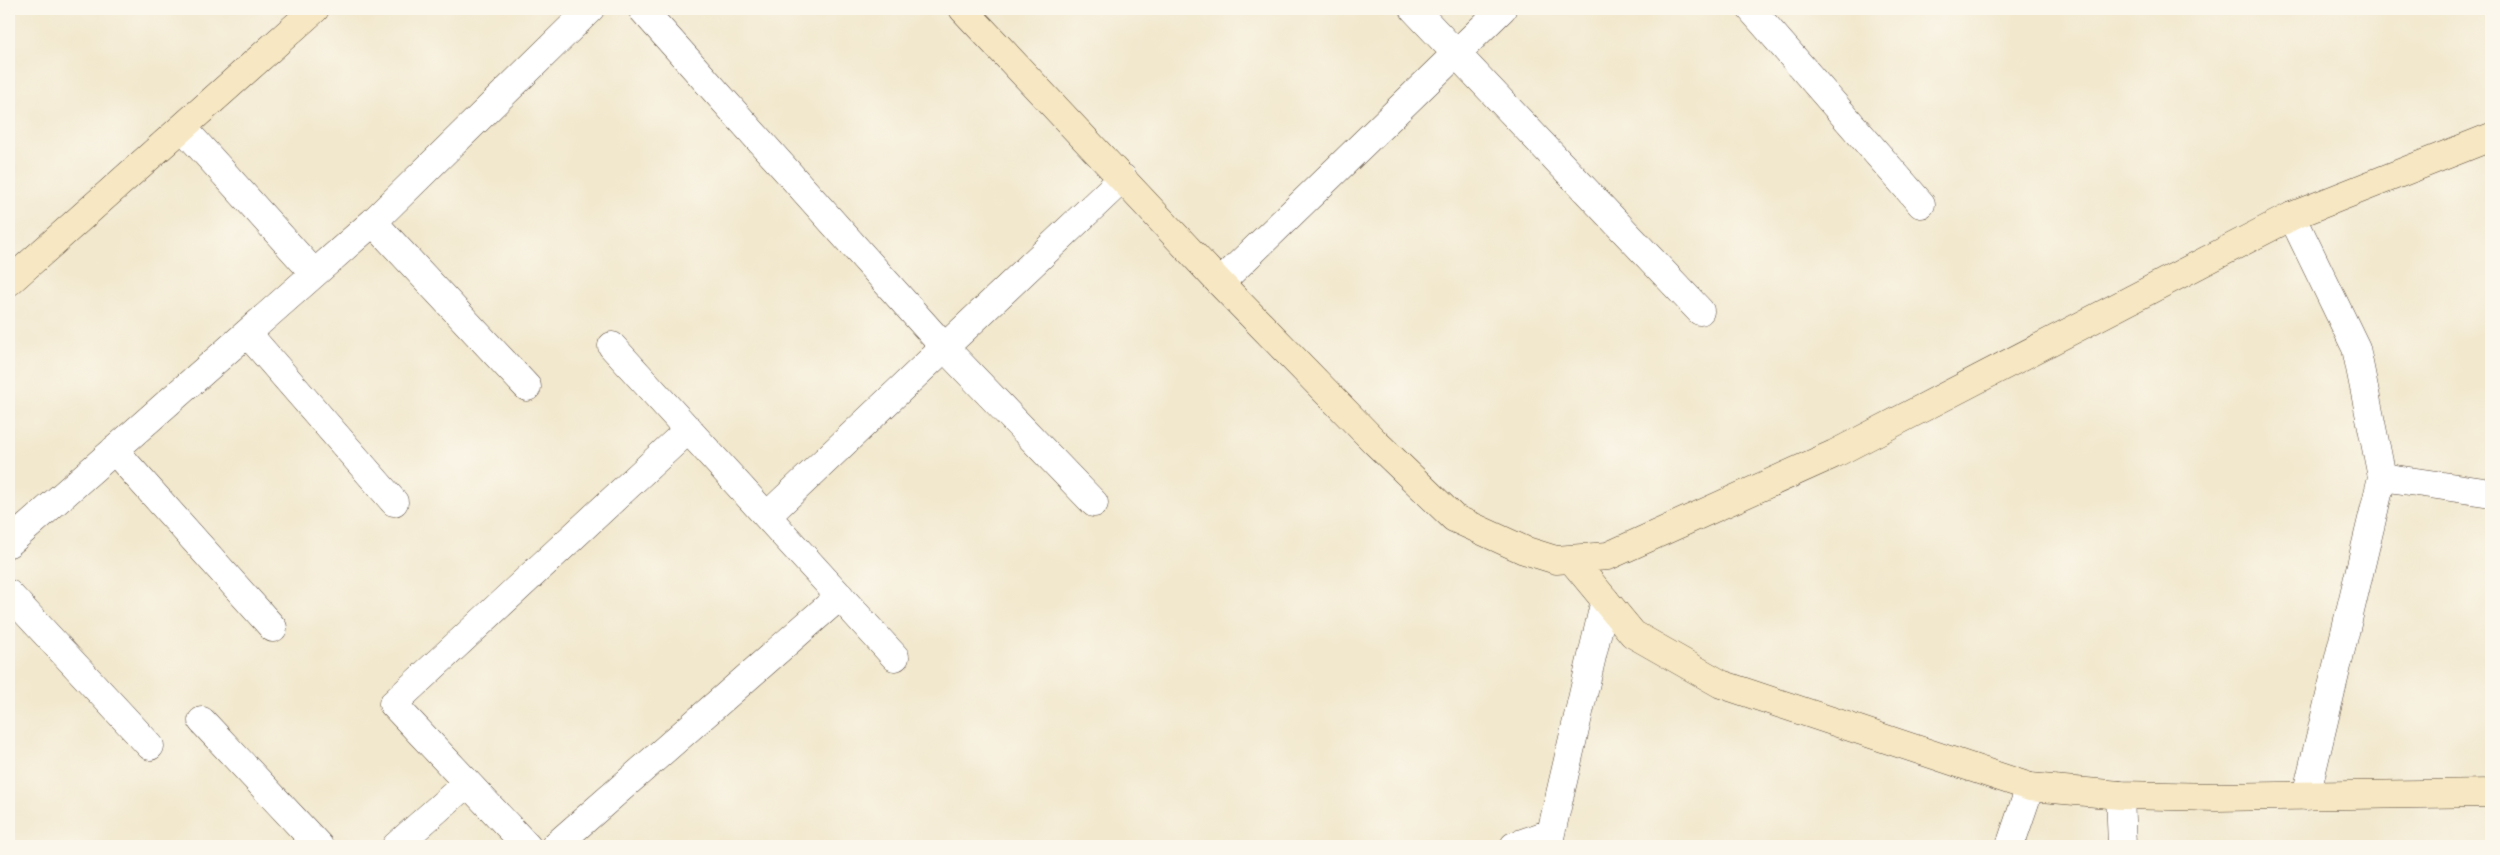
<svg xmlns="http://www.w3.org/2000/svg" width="2500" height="855" font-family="Mynerve,sans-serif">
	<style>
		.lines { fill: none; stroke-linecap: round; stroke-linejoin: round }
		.street-casing { stroke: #564638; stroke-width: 29 }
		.secondary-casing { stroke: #564638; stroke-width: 29 }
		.street { stroke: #fff; stroke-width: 28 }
		.secondary { stroke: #f7e8c3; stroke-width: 28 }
	</style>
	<rect width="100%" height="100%" fill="#fbf7ec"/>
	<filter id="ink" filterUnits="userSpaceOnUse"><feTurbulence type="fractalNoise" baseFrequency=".02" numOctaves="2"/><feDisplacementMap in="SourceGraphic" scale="10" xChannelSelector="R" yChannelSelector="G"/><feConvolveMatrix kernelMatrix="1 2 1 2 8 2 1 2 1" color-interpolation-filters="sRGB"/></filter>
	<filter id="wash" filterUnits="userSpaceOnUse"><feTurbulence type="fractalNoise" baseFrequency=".0096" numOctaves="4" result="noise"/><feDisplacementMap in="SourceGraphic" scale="20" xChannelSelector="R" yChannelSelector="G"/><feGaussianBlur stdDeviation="1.12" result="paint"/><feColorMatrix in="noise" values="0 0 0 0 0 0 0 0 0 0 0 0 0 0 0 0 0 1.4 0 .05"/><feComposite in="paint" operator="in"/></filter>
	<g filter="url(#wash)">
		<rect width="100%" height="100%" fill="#f2e8ce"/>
	</g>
	<g filter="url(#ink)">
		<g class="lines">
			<g class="street-casing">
				<path id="street" d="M642,9L945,348L1094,503
					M1414,9L1700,311
					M1751,9L1921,204
					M183,128L314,273
					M2292,216L2356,348L2382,477L2306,796
					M373,222L527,387
					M1220,283L1502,9
					M247,333L394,502
					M612,346L895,657
					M114,450L273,628
					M2382,477L2491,493
					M768,515L1123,178
					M9,543L373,222L590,9
					M9,594L150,746
					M202,721L319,846
					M2120,795L2122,846
					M396,846L467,783
					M527,846L393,704L689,429
					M555,846L840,596
					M1514,846L1551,833
					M1548,846L1605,600
					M2010,846L2030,787"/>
			</g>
			<g class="secondary-casing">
				<path id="secondary" d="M963,9L1220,283L1374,441L1454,518L1524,550L1556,560L1608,556L1834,454L2292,216L2491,137
					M9,282L315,9
					M1571,559L1633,634L1721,684L2030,787L2120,795L2216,797L2491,793"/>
			</g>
			<use href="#street" class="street"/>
			<use href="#secondary" class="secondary"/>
		</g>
	</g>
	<rect width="2500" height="855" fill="none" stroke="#fbf7ec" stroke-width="30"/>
</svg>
